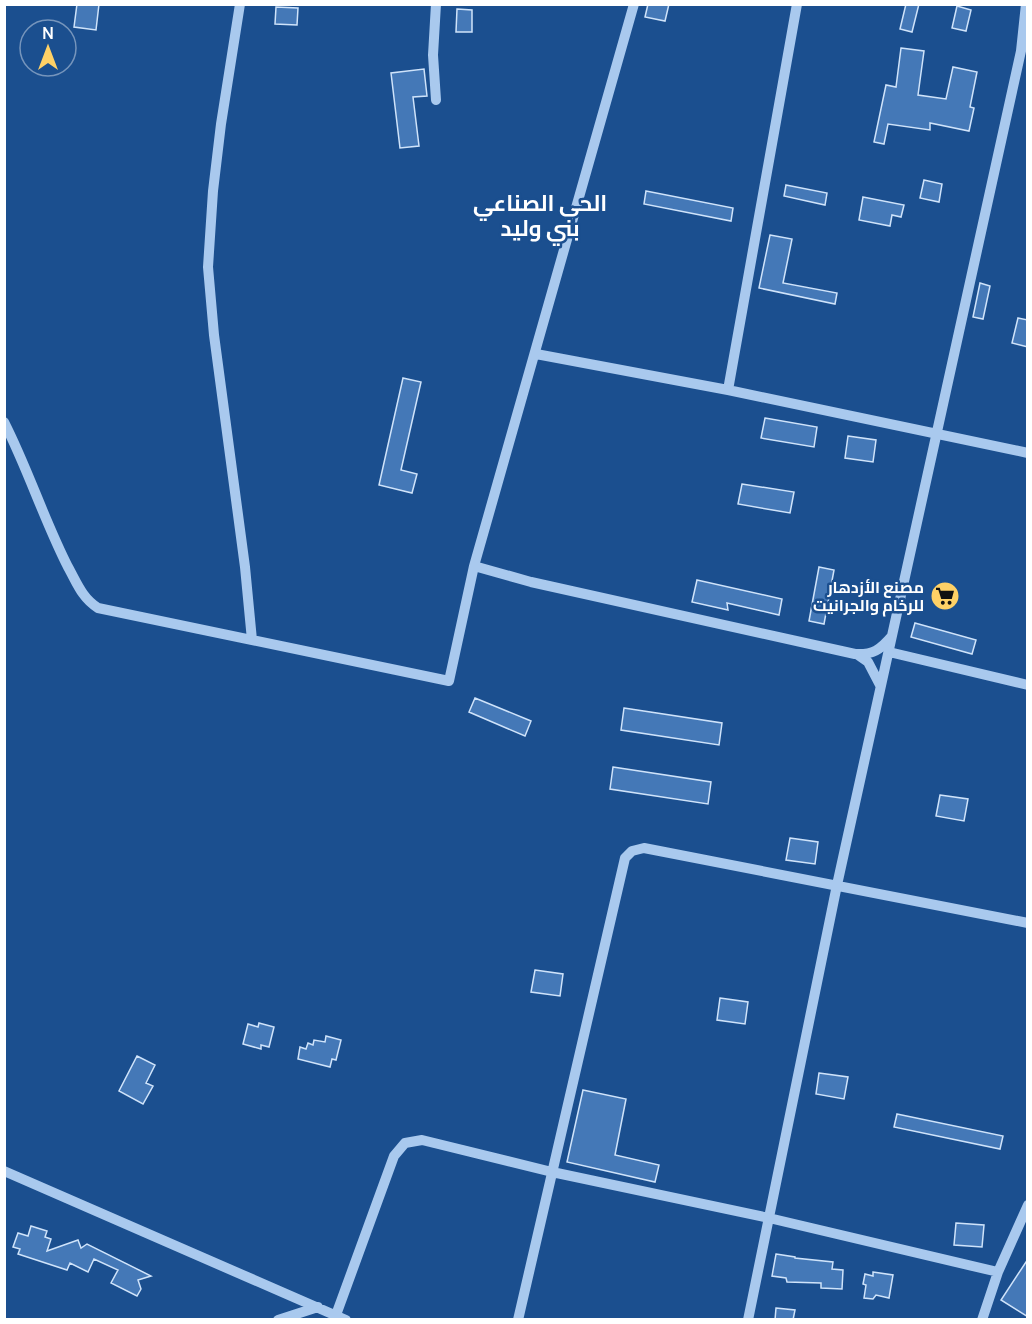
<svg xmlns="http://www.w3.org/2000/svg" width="1032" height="1324" font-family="Manrope,Cairo,sans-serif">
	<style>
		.building { fill: #4478b7; stroke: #cfe3fa; stroke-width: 1.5 }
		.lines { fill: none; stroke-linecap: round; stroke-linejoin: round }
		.minor { stroke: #a9c9ee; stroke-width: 10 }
		.labels { text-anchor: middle; stroke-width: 5; stroke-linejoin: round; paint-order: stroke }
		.poi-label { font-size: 16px; font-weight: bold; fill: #fff; stroke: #1b4f8f; text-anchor: end }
		.district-label { font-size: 22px; font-weight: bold; fill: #fff; stroke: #1b4f8f }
	</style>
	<rect width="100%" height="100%" fill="#1b4f8f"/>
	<path class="building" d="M77,4H99L96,30L74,27Z
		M648,4H669L665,21L645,17Z
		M906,4H919L912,32L900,29Z
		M957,6L971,10L966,31L952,28Z
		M276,7L298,8L297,25L275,24Z
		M457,9L472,10V32H456Z
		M901,48L924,51L918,95L946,99L953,67L977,72L970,107L974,108L969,131L930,123V130L888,124L884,144L874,142L886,85L896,87Z
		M424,69L427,96L413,97L419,146L400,148L391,73Z
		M924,180L942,184L939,202L920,198Z
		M786,185L827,193L825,205L784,196Z
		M646,191L733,208L731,221L644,204Z
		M863,197L904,205L901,217L892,215L890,226L859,220Z
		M770,235L792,239L783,283L837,293L835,304L759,288Z
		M980,283L990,286L983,319L973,317Z
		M1018,318L1028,320V347L1012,343Z
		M403,378L421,382L401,470L417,474L412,493L379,485Z
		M765,418L817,427L814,447L761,438Z
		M848,436L876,440L873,462L845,458Z
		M742,484L794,492L790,513L738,504Z
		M819,567L834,570L824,624L809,621Z
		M697,580L782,599L779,615L727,603L728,610L692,602Z
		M915,623L976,640L972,654L911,637Z
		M475,698L531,721L525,736L469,712Z
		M624,708L722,723L719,745L621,730Z
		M613,767L711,782L708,804L610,789Z
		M940,795L968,799L964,821L936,816Z
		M790,838L818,842L815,864L786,860Z
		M535,970L563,974L560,996L531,992Z
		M720,998L748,1002L745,1024L717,1020Z
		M259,1023L274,1027L269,1047L261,1045V1049L243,1044L248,1024L258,1027Z
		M326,1036L341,1040L336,1060L332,1059L330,1067L298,1059L300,1047L306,1049L308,1043L313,1045L314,1040L325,1042Z
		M137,1056L155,1065L146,1083L153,1086L143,1104L119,1091Z
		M819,1073L848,1077L844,1099L816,1094Z
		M583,1090L626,1099L615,1155L659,1165L655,1182L567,1162Z
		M897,1114L1003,1136L1000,1149L894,1127Z
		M956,1223L984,1225L982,1247L954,1245Z
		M31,1226L47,1231L45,1237L51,1239L47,1251L78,1240L81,1248L87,1244L151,1276L138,1280L141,1289L137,1296L111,1283L118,1270L94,1259L88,1272L70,1263L67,1270L18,1254L20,1249L13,1247L18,1233L28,1236Z
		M776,1254L795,1257V1258L833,1262L832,1269L843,1270L842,1289L821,1288V1283L787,1282L786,1278L772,1276Z
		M1028,1259V1317L1001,1300Z
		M873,1272L893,1275L889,1298L876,1295L873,1299L864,1298L866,1285L863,1284L865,1274L873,1276Z
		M776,1308L795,1310L793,1320H775Z"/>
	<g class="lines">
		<path class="minor" d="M240,4L221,124L213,191L208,267L214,335L245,567L252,640
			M436,100L433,55L436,4
			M536,354L728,390L1028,453
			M728,390L797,4
			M4,422C28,469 44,520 68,567C77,583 82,598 98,608L449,681L474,566L634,4
			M474,566L531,582L855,654C873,655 880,650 892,636
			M889,652L1028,685
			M858,655L868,662L880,685
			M4,1171L346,1320
			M336,1315L394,1156L405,1143L422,1140L552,1172L769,1218L998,1272
			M278,1320L318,1307
			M518,1320L625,858L632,851L644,848L1028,923
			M748,1320L837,885L1021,51L1026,4
			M982,1320L998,1272L1028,1205"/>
	</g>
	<defs>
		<g id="supermarket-disc" transform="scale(1.5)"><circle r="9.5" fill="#ffd166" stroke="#1b4f8f"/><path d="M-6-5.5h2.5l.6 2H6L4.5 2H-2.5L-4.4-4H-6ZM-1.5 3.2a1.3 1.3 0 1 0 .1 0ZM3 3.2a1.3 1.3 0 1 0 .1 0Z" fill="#111"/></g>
	</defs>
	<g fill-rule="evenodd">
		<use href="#supermarket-disc" x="945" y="596"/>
	</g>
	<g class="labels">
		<g class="poi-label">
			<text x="924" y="593">مصنع الأزدهار<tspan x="924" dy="18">للرخام والجرانيت</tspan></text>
		</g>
		<g class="district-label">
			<text x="540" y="211">الحي الصناعي<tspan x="540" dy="25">بني وليد</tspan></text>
		</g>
	</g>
	<rect width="1032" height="1324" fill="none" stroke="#ffffff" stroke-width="12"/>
	<g transform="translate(48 48)"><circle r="28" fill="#1b4f8f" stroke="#7695bc" stroke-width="1.5"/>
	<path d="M0-4.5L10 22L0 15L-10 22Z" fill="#ffd166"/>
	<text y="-9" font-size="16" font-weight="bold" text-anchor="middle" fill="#ffffff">N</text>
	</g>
</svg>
